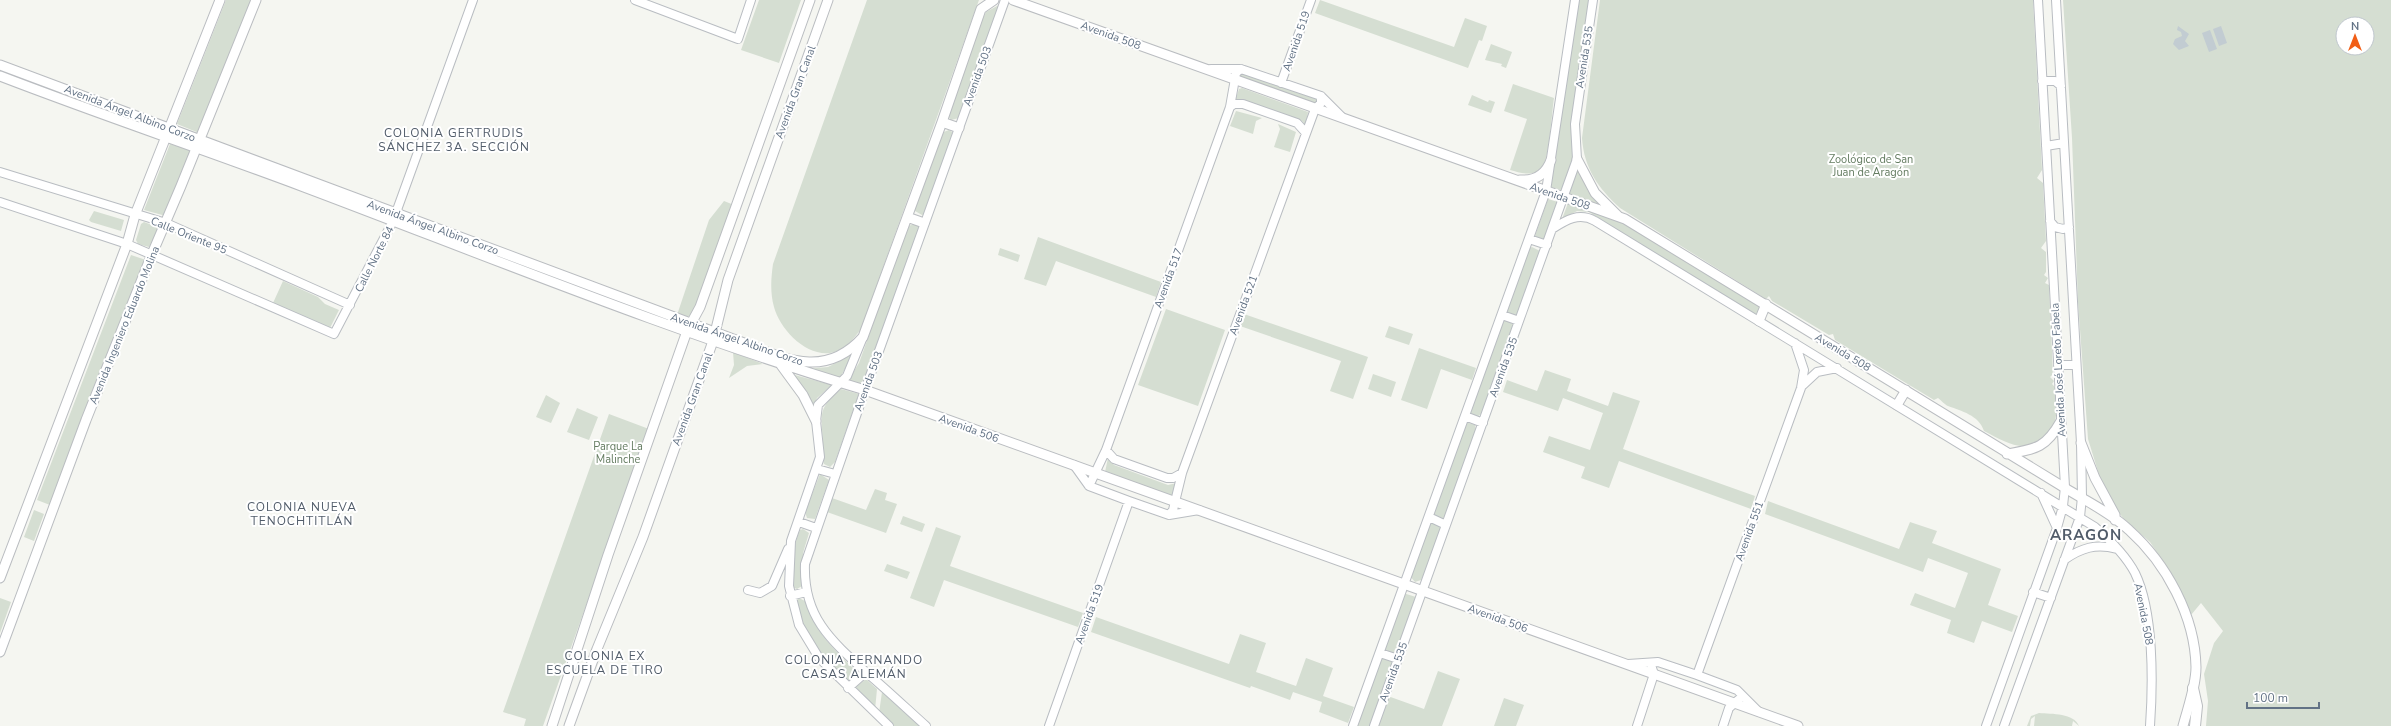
<svg xmlns="http://www.w3.org/2000/svg" width="2391" height="726" font-family="'Nunito Sans',sans-serif">
	<style>
		.green { fill: #d5ded2; fill-rule: evenodd }
		.water { fill: #c2ccd2 }
		.lines { fill: none; stroke-linecap: round; stroke-linejoin: round }
		.secondary-casing { stroke: #b9bdc2; stroke-width: 10 }
		.primary-casing { stroke: #babdc1; stroke-width: 11 }
		.highway-casing { stroke: #b9bcbf; stroke-width: 12 }
		.secondary { stroke: #fff; stroke-width: 8 }
		.primary { stroke: #fff; stroke-width: 9 }
		.highway { stroke: #fff; stroke-width: 10 }
		.labels { text-anchor: middle; stroke-width: 4; stroke-linejoin: round; paint-order: stroke }
		.street-label { font-size: 11px; fill: #627285; stroke: #fff }
		.park-label { font-size: 11px; fill: #647c61; stroke: #fff }
		.neighbourhood-label { font-size: 12px; letter-spacing: 1px; fill: #515c6a; stroke: #fff }
		.district-label { font-size: 15px; font-weight: bold; letter-spacing: 1px; fill: #515c6a; stroke: #fff }
	</style>
	<rect width="100%" height="100%" fill="#f5f6f1"/>
	<path class="green" d="M226,0H252L199,133L177,124Z
		M759,0H801L779,63L741,50Z
		M867,0H979L861,329C853,340 844,351 830,353C805,356 780,329 774,307C770,293 771,278 773,264Z
		M1320,0L1454,47L1465,18L1487,26L1482,41L1479,40L1468,68L1315,13Z
		M1578,0H1589L1575,153L1563,189L1561,190L1551,187Z
		M1600,0H2033L2042,170L2037,178L2043,183L2046,241L2041,248L2046,252V272L2044,275L2048,278L2045,283L2049,285L2053,374L2050,377L2054,381L2052,384L2055,387C2055,398 2058,410 2055,421C2054,426 2051,430 2047,434C2028,457 2005,442 1984,431C1979,415 1961,411 1948,406C1945,405 1941,400 1938,398L1934,400L1835,340L1833,334L1829,335L1772,301L1769,296L1766,299L1620,208C1598,188 1584,168 1582,138Z
		M2063,0H2391V726H2206L2208,701L2204,674L2214,643L2223,631L2201,603L2191,615L2171,573L2150,542L2124,519L2115,508L2100,478L2088,439L2078,302L2072,138ZM2343,24H2367V48H2343Z
		M999,5L1000,8L959,118L951,120L948,116L950,109L982,20L986,12Z
		M1491,44L1512,52L1506,68L1501,66L1502,64L1485,60Z
		M1239,71L1317,98L1318,105L1239,77Z
		M10,74L160,129L161,130L8,77Z
		M1513,84L1554,98C1552,110 1549,161 1542,168C1533,177 1521,173 1510,170L1527,119L1504,111Z
		M1242,88L1308,112L1306,126L1302,121L1241,100L1235,101L1239,89Z
		M1472,95L1488,102L1489,100L1495,102L1491,113L1468,105Z
		M1236,111L1262,118L1256,121L1253,134L1230,126Z
		M1278,124L1296,132L1290,152L1274,147L1280,129Z
		M949,130L952,132V137L925,214L922,215L915,211V207L941,133Z
		M170,144L192,151L166,216L144,210Z
		M1578,166L1588,191L1602,206L1568,195Z
		M1548,199L1558,202L1544,239L1541,240L1535,236Z
		M724,201L734,205L696,309C690,318 687,318 677,315L709,220Z
		M1568,203L1631,226L1760,307L1756,314L1748,311L1589,212L1577,211L1562,219Z
		M94,211L124,220L121,231L91,222L89,220Z
		M144,222L157,227L158,231L149,247L138,244L136,240L141,224Z
		M915,224L918,226L919,231L864,380L859,384L847,382L859,363L908,226Z
		M1038,237L1161,282L1156,297L1056,261L1046,286L1024,279Z
		M1532,247L1540,251L1518,314L1516,316L1508,314L1507,309L1529,248Z
		M1000,248L1020,255L1018,262L998,255Z
		M131,255L146,260L50,505L37,500Z
		M283,281L318,297L325,304L339,310L330,328L273,303Z
		M1166,309L1225,330L1198,406L1138,385Z
		M1244,314L1368,357L1353,399L1330,391L1341,361L1240,326Z
		M1505,320L1513,324L1514,327L1481,414L1477,417L1470,413L1471,409L1503,321Z
		M1389,326L1413,334L1409,345L1385,337Z
		M1419,348L1476,368L1472,380L1441,369L1427,409L1401,400Z
		M733,352L763,364L747,366L729,378L734,365Z
		M853,354L840,378L805,369L828,367Z
		M1545,370L1571,379L1567,391L1608,406L1613,392L1640,401L1623,449L1755,496L1751,509L1619,461L1609,488L1581,478L1585,467L1543,452L1549,436L1590,450L1603,413L1563,398L1558,411L1503,392L1507,380L1537,391Z
		M791,374L832,385L817,398L813,409Z
		M1373,374L1396,382L1391,397L1368,389Z
		M841,389L859,394L835,462L830,467L824,464C822,457 824,452 823,445C822,416 816,409 841,389Z
		M546,395L560,403L551,423L536,417Z
		M577,408L598,417L589,440L567,432Z
		M609,414L649,429L543,726H524L526,719L503,712Z
		M1466,422L1475,425L1476,430L1445,516L1442,519L1434,515V512Z
		M1108,458L1114,465L1168,485L1177,483L1173,495L1169,496L1105,472Z
		M820,474L829,480L815,519L807,518L805,512Z
		M875,489L887,493L885,500L897,504L886,533L827,512L832,498L866,510Z
		M1768,501L1899,549L1910,522L1937,531L1932,543L2001,569L1988,605L2018,616L2012,632L1982,621L1974,643L1947,633L1951,620L1910,605L1915,593L1955,608L1968,573L1928,558L1923,572L1765,514Z
		M34,510L44,514L34,541L24,537Z
		M903,516L925,524L922,532L900,524Z
		M1432,523L1440,526L1441,529L1424,574L1421,580L1415,582L1410,576L1429,524Z
		M936,527L961,536L950,566L1083,613L1078,627L944,580L934,607L910,598Z
		M803,529L809,533L803,553L802,586L797,589L792,587C792,567 792,549 800,530Z
		M887,564L910,572L907,579L884,571Z
		M1403,593L1416,597L1398,647L1393,654L1385,649Z
		M0,598L11,602L0,633Z
		M799,598L805,601C816,633 832,647 855,670L856,675L849,682L825,661L806,635L796,601Z
		M1096,617L1229,664L1240,634L1266,643L1256,672L1296,686L1306,658L1333,668L1323,696L1354,707L1348,723L1319,712L1322,702L1293,692L1290,700L1251,686L1250,688L1091,632Z
		M1382,657L1392,660L1393,664L1370,726H1353L1378,662Z
		M1438,671L1460,679L1442,726H1374L1385,695L1424,709Z
		M866,679L877,689L875,710L857,690L856,687Z
		M882,692L919,726H893L879,713Z
		M1504,698L1524,705L1516,726H1494Z
		M2039,713C2052,714 2074,713 2079,726L2073,721L2072,726H2034L2035,716L2031,719L2030,726H2027L2031,716Z"/>
	<path class="water" d="M2178,26L2189,34L2185,41L2189,46L2179,50L2173,44L2175,39L2182,36L2181,32L2177,30Z
		M2221,26L2227,43L2219,46L2213,29Z
		M2210,30L2217,49L2209,52L2202,33Z"/>
	<g class="lines">
		<g class="secondary-casing">
			<path id="secondary" d="M635,0L738,39L751,0
				M1211,69H1241L1321,96L1342,117
				M2042,81H2055L2061,86
				M1281,83L1311,0
				M1230,107L1234,104H1243L1297,123L1306,133
				M2046,146L2064,143
				M0,172L166,223L350,305
				M0,202L127,244L334,334L393,221L473,0
				M2050,221L2055,227L2063,229L2069,227
				M1552,229C1566,220 1579,212 1595,221L2095,527C2109,539 2126,556 2135,573C2154,612 2153,683 2150,726
				M1529,239L1547,245
				M1502,315L1519,321
				M863,337L847,376L818,405L816,421L820,457L791,541L789,586L799,625L819,658L889,726
				M2058,365H2076
				M1803,385L1817,372L1837,368
				M1465,416L1483,423
				M1106,450L1114,459L1167,478H1173L1182,473
				M1074,465L1089,486L1129,501L1169,515L1199,510
				M817,469L835,474
				M1089,486L1106,450L1230,107L1236,73L1241,69
				M2041,493L2057,528
				M1169,515L1173,510L1182,473L1315,109L1321,103V96
				M1429,517L1446,525
				M799,522L816,528
				M2064,560C2081,548 2096,543 2117,549
				M748,590L760,593L772,586L788,549
				M2033,592L2051,598
				M790,596L806,592
				M1380,653L1398,659
				M1628,664L1658,662L1697,675L1737,690L1759,712
				M1697,675L1801,388L1804,370L1795,343
				M848,688L866,672
				M926,726C906,708 887,690 867,673C830,640 803,616 805,564L865,390L1005,0
				M1049,726L1129,501
				M1353,726L1546,191L1575,0
				M1374,726L1577,159L1575,124L1593,0
				M1637,726L1654,674L1652,668
				M1723,726L1729,708L1738,700
				M1986,726L2057,528L2063,506L2065,487L2038,0
				M2004,726L2080,517L2082,497L2081,443L2056,0"/>
		</g>
		<g class="primary-casing">
			<path id="primary" d="M1013,0L1625,219L2065,488C2086,501 2111,513 2129,530C2166,563 2195,616 2196,667C2196,686 2188,707 2183,726
				M0,65L733,339C780,356 823,382 863,337L942,122L981,9L994,0
				M0,76C101,115 203,149 304,187C490,257 674,333 865,390L1798,726
				M942,122L959,128
				M1577,159L1595,193L1618,216
				M1520,180C1536,181 1546,174 1551,160
				M907,217L924,223
				M1759,321L1766,304
				M781,365L803,395L816,421
				M1897,405L1906,390
				M2081,443L2095,478L2115,515V520
				M2007,454C2036,449 2046,448 2061,421
				M0,578L127,244L135,215L220,0
				M0,652L86,420L152,254L181,186L256,0
				M552,726L608,555L687,331L700,307L810,0
				M569,726L597,649L643,537L713,341L728,280L828,0"/>
		</g>
		<g class="highway-casing">
			<path id="highway" d="M2193,688L2197,706L2195,726"/>
		</g>
		<use href="#secondary" class="secondary"/>
		<use href="#primary" class="primary"/>
		<use href="#highway" class="highway"/>
	</g>
	<g class="labels">
		<g class="street-label">
			<text transform="translate(1111 35) rotate(20)" y="4">Avenida 508</text>
			<text transform="translate(1296 41) rotate(-71)" y="4">Avenida 519</text>
			<text transform="translate(1584 57) rotate(-81)" y="4">Avenida 535</text>
			<text transform="translate(977 76) rotate(-70)" y="4">Avenida 503</text>
			<text transform="translate(795 92) rotate(-70)" y="4">Avenida Gran Canal</text>
			<text transform="translate(130 113) rotate(21)" y="4">Avenida Ángel Albino Corzo</text>
			<text transform="translate(1560 196) rotate(19)" y="4">Avenida 508</text>
			<text transform="translate(433 227) rotate(20)" y="4">Avenida Ángel Albino Corzo</text>
			<text transform="translate(189 235) rotate(22)" y="4">Calle Oriente 95</text>
			<text transform="translate(374 259) rotate(-63)" y="4">Calle Norte 84</text>
			<text transform="translate(1168 278) rotate(-70)" y="4">Avenida 517</text>
			<text transform="translate(1243 305) rotate(-70)" y="4">Avenida 521</text>
			<text transform="translate(124 325) rotate(-68)" y="4">Avenida Ingeniero Eduardo Molina</text>
			<text transform="translate(737 339) rotate(19)" y="4">Avenida Ángel Albino Corzo</text>
			<text transform="translate(1843 352) rotate(31)" y="4">Avenida 508</text>
			<text transform="translate(1503 367) rotate(-70)" y="4">Avenida 535</text>
			<text transform="translate(2058 370) rotate(-93)" y="4">Avenida José Loreto Fabela</text>
			<text transform="translate(868 381) rotate(-70)" y="4">Avenida 503</text>
			<text transform="translate(692 399) rotate(-70)" y="4">Avenida Gran Canal</text>
			<text transform="translate(969 428) rotate(20)" y="4">Avenida 506</text>
			<text transform="translate(1749 531) rotate(-70)" y="4">Avenida 551</text>
			<text transform="translate(1089 614) rotate(-70)" y="4">Avenida 519</text>
			<text transform="translate(2144 614) rotate(79)" y="4">Avenida 508</text>
			<text transform="translate(1498 618) rotate(20)" y="4">Avenida 506</text>
			<text transform="translate(1393 672) rotate(-70)" y="4">Avenida 535</text>
		</g>
		<g class="park-label">
			<text x="1871" y="163">Zoológico de San<tspan x="1871" dy="13">Juan de Aragón</tspan></text>
			<text x="618" y="450">Parque La<tspan x="618" dy="13">Malinche</tspan></text>
		</g>
		<g class="neighbourhood-label">
			<text x="454" y="137">COLONIA GERTRUDIS<tspan x="454" dy="14">SÁNCHEZ 3A. SECCIÓN</tspan></text>
			<text x="302" y="511">COLONIA NUEVA<tspan x="302" dy="14">TENOCHTITLÁN</tspan></text>
			<text x="605" y="660">COLONIA EX<tspan x="605" dy="14">ESCUELA DE TIRO</tspan></text>
			<text x="854" y="664">COLONIA FERNANDO<tspan x="854" dy="14">CASAS ALEMÁN</tspan></text>
		</g>
		<g class="district-label">
			<text x="2086" y="540">ARAGÓN</text>
		</g>
	</g>
	<g transform="translate(2355 36)"><circle r="19" fill="#ffffff" stroke="#c0c7ce"/>
	<path d="M0-3L7 15L0 10L-7 15Z" fill="#f15e16"/>
	<text y="-6" font-size="11" font-weight="bold" text-anchor="middle" fill="#627285">N</text>
	</g>
	<path d="M2247 702v6h72v-6" fill="none" stroke="#627285" stroke-width="2"/>
	<text x="2253" y="702" font-size="12" fill="#627285" stroke="#ffffff" stroke-width="3" paint-order="stroke">100 m</text>
</svg>
